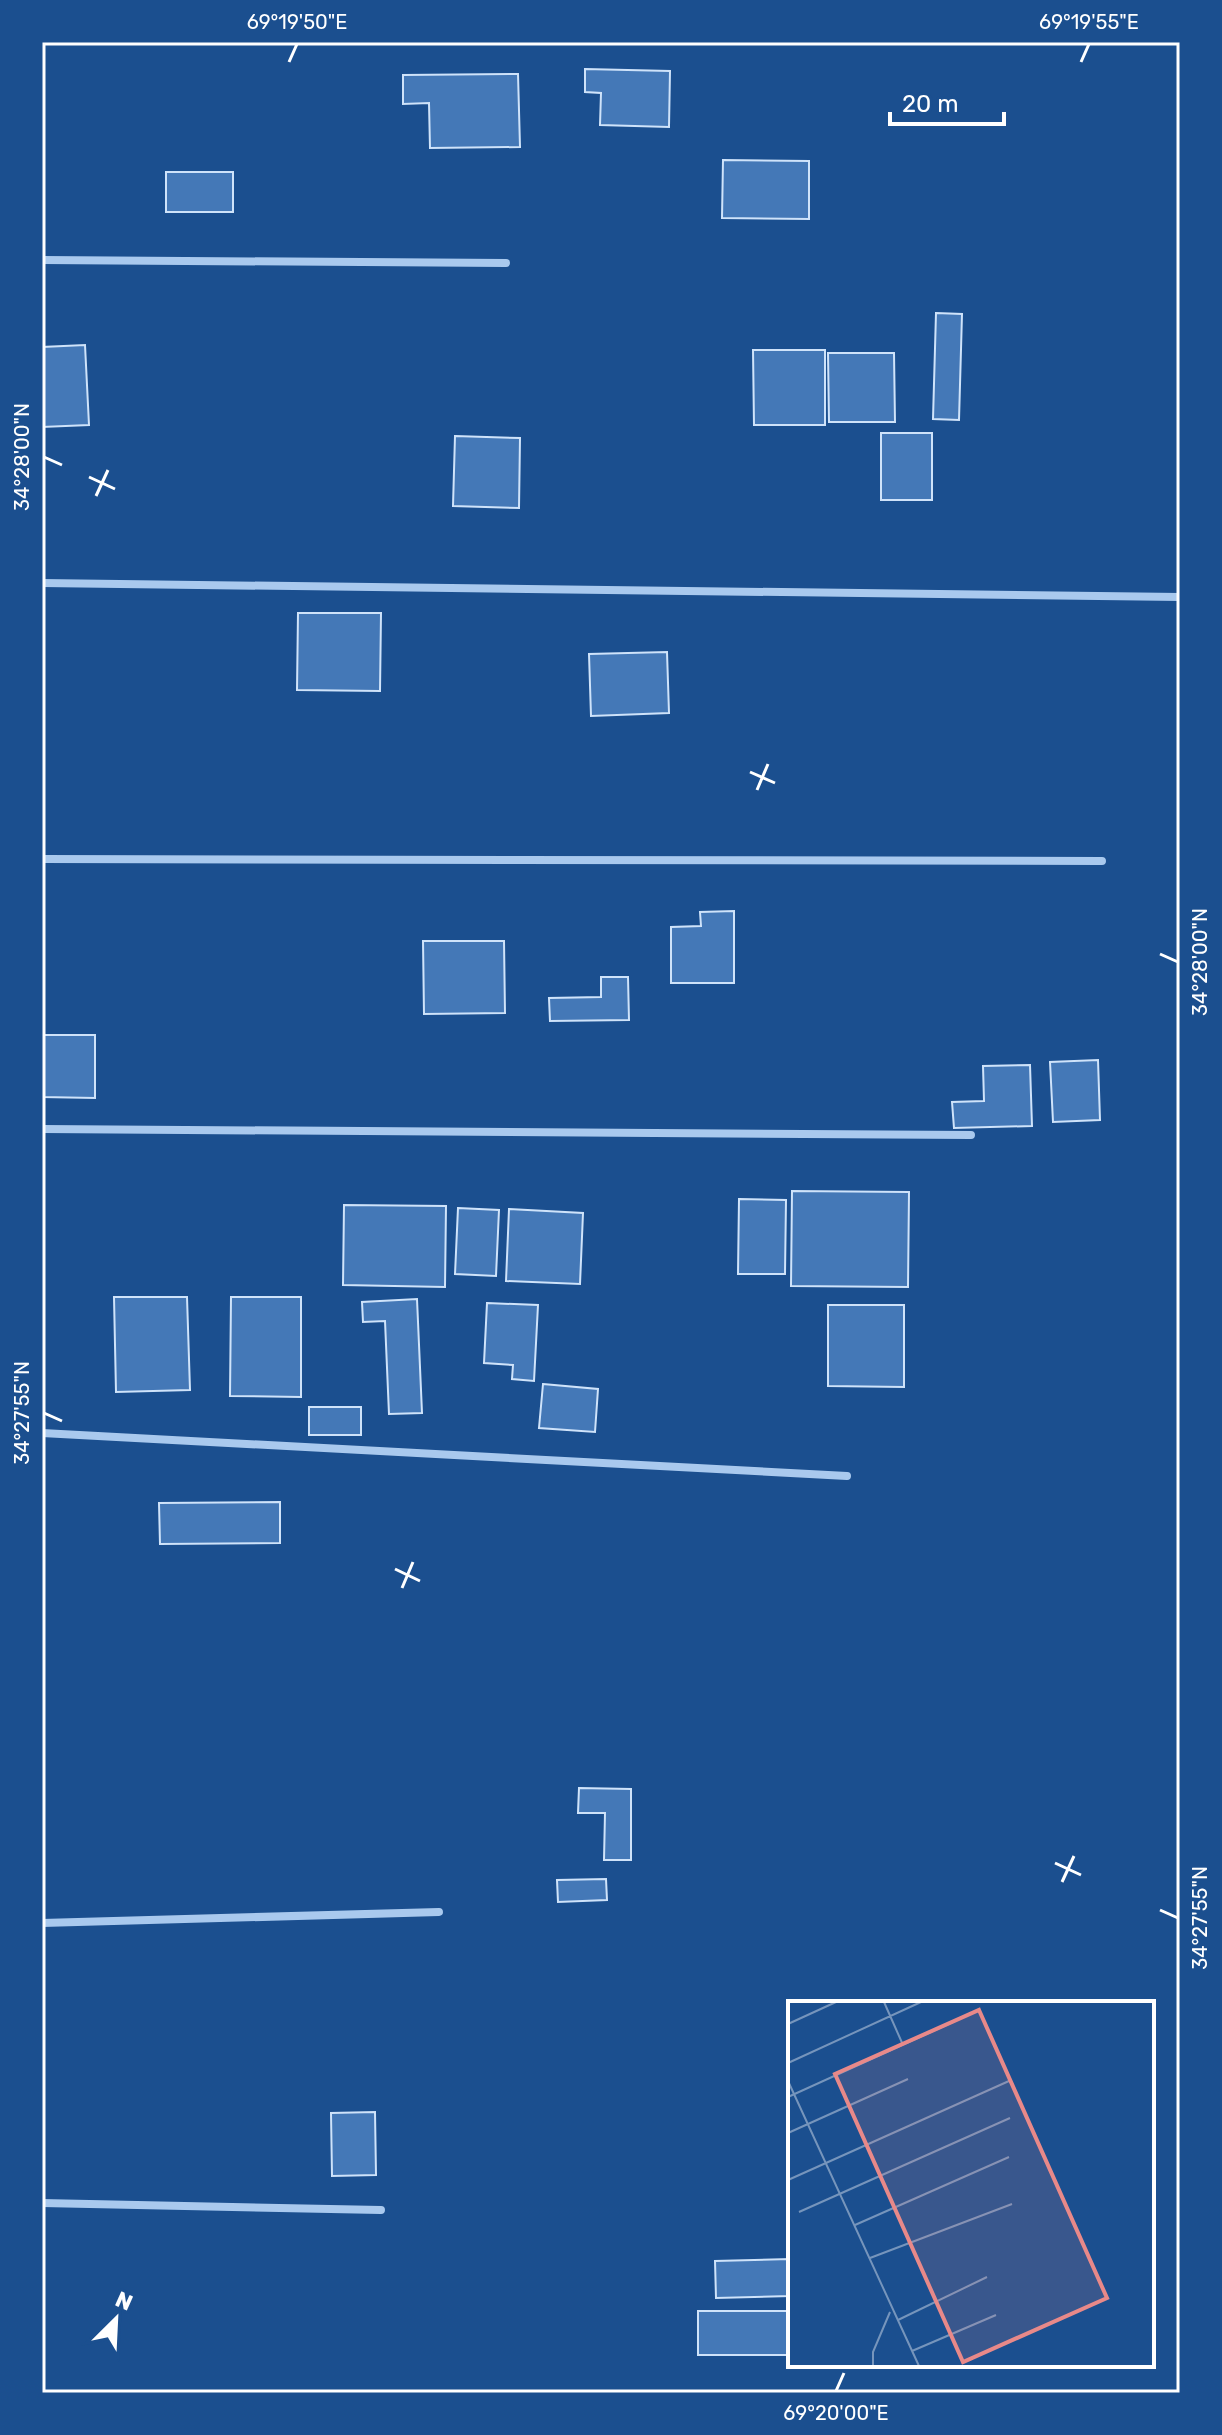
<svg xmlns="http://www.w3.org/2000/svg" width="1222" height="2435" font-family="Rubik,sans-serif">
	<style>
		.building { fill: #4478b7; stroke: #cfe3fa; stroke-width: 2 }
		.lines { fill: none; stroke-linecap: round; stroke-linejoin: round }
		.street { stroke: #a9c9ee; stroke-width: 8 }
		.ticks { fill: none; stroke: #fff; stroke-width: 3 }
		.inset-road { fill: none; stroke: #7695bc; stroke-width: 2 }
		.view { fill: #e88989; fill-opacity: 0.15; stroke: #e88989; stroke-width: 4 }
		.inset-edge { fill: none; stroke: #fff; stroke-width: 4 }
		.neatline { fill: none; stroke: #fff; stroke-width: 3 }
		.ticks-label { font-size: 20px; text-anchor: middle; fill: #fff }
	</style>
	<rect width="100%" height="100%" fill="#1b4f8f"/>
	<path class="building" d="M585,69L670,71L669,127L600,125L601,93L585,92Z
		M518,74L520,147L430,148L429,103L403,104V75Z
		M723,160L809,161V219L722,218Z
		M166,172H233V212H166Z
		M936,313L962,314L959,420L933,419Z
		M85,345L89,425L42,427V347Z
		M753,350H825V425H754Z
		M828,353H894L895,422H829Z
		M881,433H932V500H881Z
		M455,436L520,438L519,508L453,506Z
		M298,613H381L380,691L297,690Z
		M667,652L669,713L591,716L589,654Z
		M734,911V983H671V927L701,926L700,912Z
		M423,941H504L505,1013L424,1014Z
		M601,977H628L629,1020L550,1021L549,998L601,997Z
		M42,1035H95V1098L42,1097Z
		M1098,1060L1100,1120L1053,1122L1050,1062Z
		M1030,1065L1032,1126L954,1128L952,1102L984,1101L983,1066Z
		M792,1191L909,1192L908,1287L791,1286Z
		M739,1199L786,1200L785,1274H738Z
		M344,1205L446,1206L445,1287L343,1285Z
		M458,1208L499,1210L496,1276L455,1274Z
		M509,1209L583,1213L580,1284L506,1281Z
		M114,1297H187L190,1390L116,1392Z
		M231,1297H301V1397L230,1396Z
		M417,1299L422,1413L389,1414L385,1321L363,1322L362,1302Z
		M487,1303L538,1305L534,1381L512,1379L513,1365L484,1363Z
		M828,1305H904V1387L828,1386Z
		M543,1384L598,1389L595,1432L539,1428Z
		M309,1407H361V1435H309Z
		M280,1502V1543L160,1544L159,1503Z
		M579,1788L631,1789V1860H604L605,1813H578Z
		M606,1879L607,1900L558,1902L557,1880Z
		M375,2112L376,2175L332,2176L331,2113Z
		M790,2259V2296L716,2298L715,2261Z
		M698,2311H790V2355H698Z"/>
	<g class="lines">
		<path class="street" d="M42,260L506,263
			M42,583L1180,597
			M42,859L1102,861
			M42,1129L971,1135
			M42,1433L847,1476
			M42,1923L439,1912
			M42,2203L381,2210"/>
	</g>
	<path class="ticks" d="M289,62L297,44M1081,62L1089,44M44,457L62,465M89,477L115,489M96,496L108,470M750,772L775,783M757,790L768,764M1160,954L1178,962M44,1413L62,1421M395,1569L420,1581M402,1588L413,1562M1055,1863L1081,1875M1062,1882L1074,1856M1160,1910L1178,1918M836,2391L844,2373"/>
	<g transform="translate(788 2001)">
		<rect width="366" height="366" fill="#1b4f8f"/>
		<path class="inset-road" d="M96,1L115,44M0,23L48,1M0,62L133,1M0,80L131,365M0,96L165,21M0,132L120,78M0,179L221,80M11,211L222,117M67,224L221,156M82,257L224,203M110,319L199,276M124,350L208,314M85,365V351L102,311"/>
		<path class="view" d="M191,9L319,297L175,361L47,73Z"/>
		<rect width="366" height="366" class="inset-edge"/>
	</g>
	<rect width="1222" height="2435" fill="none" stroke="#1b4f8f" stroke-width="88"/>
	<g transform="translate(116 2319) rotate(24)" stroke="#1b4f8f" stroke-width="6" paint-order="stroke">
	<path d="M0-6L14 30L0 20L-14 30Z" fill="#ffffff"/>
	<text y="-12" font-size="22" font-weight="bold" text-anchor="middle" fill="#ffffff">N</text>
	</g>
	<path d="M890 112v12h114v-12" fill="none" stroke="#ffffff" stroke-width="4"/>
	<text x="902" y="112" font-size="24" fill="#ffffff" stroke="#1b4f8f" stroke-width="6" paint-order="stroke">20 m</text>
	<rect x="44" y="44" width="1134" height="2347" class="neatline"/>
	<g class="ticks-label">
		<text x="297" y="29">69°19'50"E</text>
		<text x="1089" y="29">69°19'55"E</text>
		<text transform="translate(22 457) rotate(-90)" y="7">34°28'00"N</text>
		<text transform="translate(1200 962) rotate(-90)" y="7">34°28'00"N</text>
		<text transform="translate(22 1413) rotate(-90)" y="7">34°27'55"N</text>
		<text transform="translate(1200 1918) rotate(-90)" y="7">34°27'55"N</text>
		<text x="836" y="2420">69°20'00"E</text>
	</g>
</svg>
